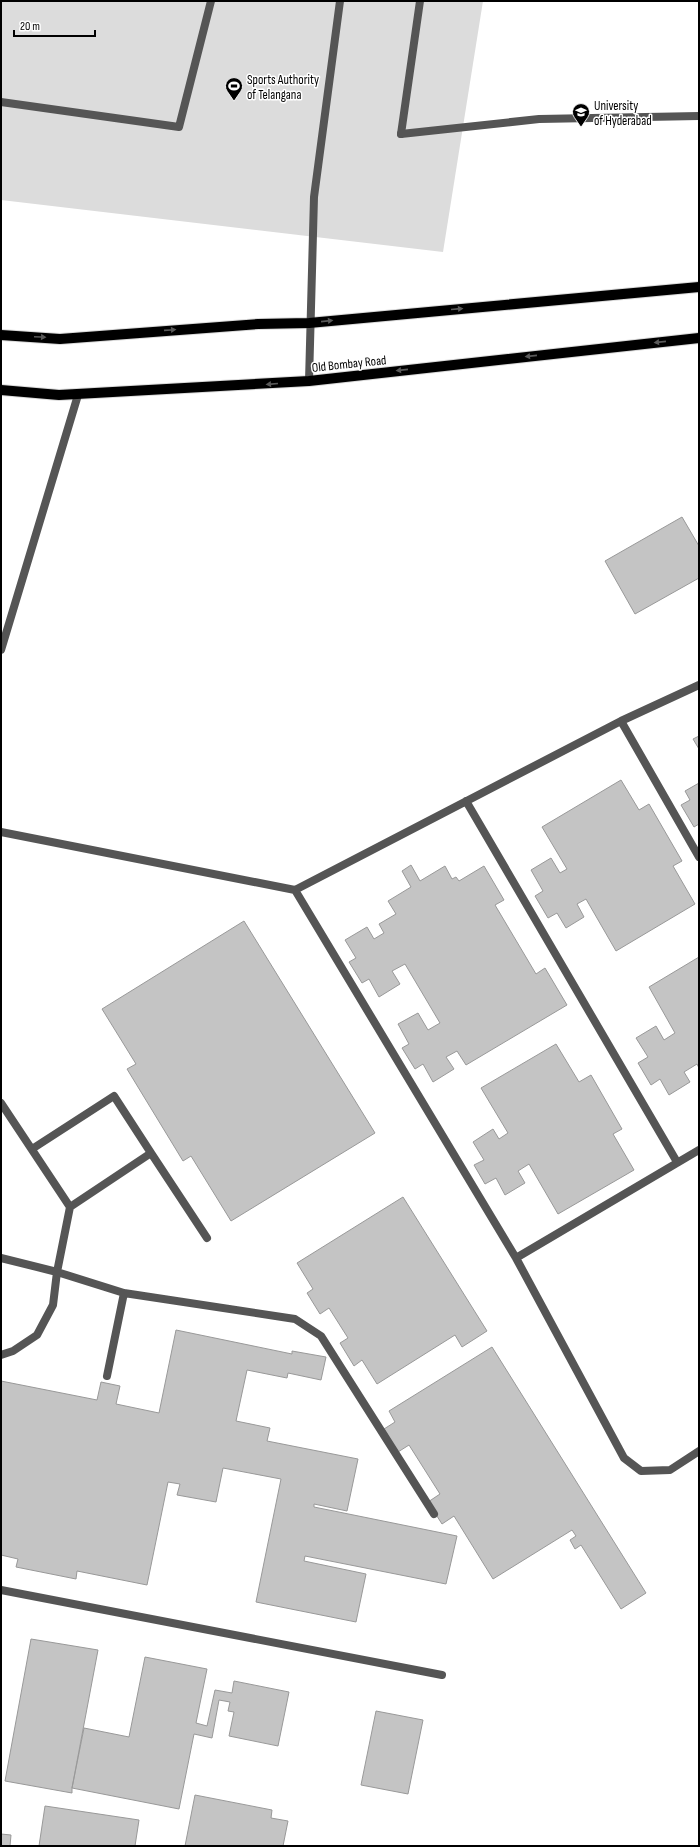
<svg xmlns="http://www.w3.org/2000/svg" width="700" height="1847" font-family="'Sofia Sans Condensed',sans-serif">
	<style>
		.green { fill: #dcdcdc }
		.building { fill: #c4c4c4; stroke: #999 }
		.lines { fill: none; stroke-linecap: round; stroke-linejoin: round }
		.primary-casing { stroke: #dbdbdb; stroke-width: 12 }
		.lane { stroke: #555; stroke-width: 8 }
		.street { stroke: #555; stroke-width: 8 }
		.primary { stroke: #000; stroke-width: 10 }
		.oneway { fill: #595959 }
		.labels { text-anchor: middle; stroke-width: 3; stroke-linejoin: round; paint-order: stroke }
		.poi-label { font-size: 13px; fill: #000; stroke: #fff; text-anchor: start }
		.street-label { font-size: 13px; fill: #000; stroke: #fff }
	</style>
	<rect width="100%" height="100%" fill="#fff"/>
	<path class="green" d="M1,1H483L443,252L1,200Z"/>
	<path class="building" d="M682,517L699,546V578L635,614L605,561Z
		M699,736V749L693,739Z
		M621,780L639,810L649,804L682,861L673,866L695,904L616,951L586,899L577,904L584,917L566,928L557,913L548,918L535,896L543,891L531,870L551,858L560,873L567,869L542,827Z
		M699,783V824L694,827L681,805L690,800L685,791Z
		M411,865L420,881L445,866L452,879L456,877L459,881L484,866L504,900L495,905L536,974L545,968L567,1005L466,1065L457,1051L446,1057L454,1069L433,1082L423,1064L415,1069L402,1048L409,1044L398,1024L418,1013L428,1030L440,1023L405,964L392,971L400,984L379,997L369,979L362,983L349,962L356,958L345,940L367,927L374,939L384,933L379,924L396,914L388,901L411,887L402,871Z
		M244,921L375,1133L231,1221L191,1156L183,1161L127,1069L136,1064L102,1009Z
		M699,957V1068L697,1064L684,1072L690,1082L669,1095L660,1079L651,1085L638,1063L648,1057L636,1038L656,1026L664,1040L675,1033L649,987Z
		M556,1044L579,1082L591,1075L622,1129L613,1134L634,1170L558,1214L529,1164L518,1171L525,1183L505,1195L496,1178L485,1184L474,1165L484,1160L473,1142L493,1129L499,1139L508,1133L481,1088Z
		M403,1197L487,1331L462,1347L455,1335L377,1384L362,1360L354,1366L340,1343L348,1338L329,1308L320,1314L307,1293L313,1289L297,1263Z
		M176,1330L292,1354V1351L326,1357L321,1380L288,1373L287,1378L247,1370L236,1421L270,1428L267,1441L358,1459L347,1511L314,1504V1507L457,1536L446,1584L305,1556L304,1561L366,1574L356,1622L256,1602L281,1479L223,1468L216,1502L177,1495L180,1484L168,1482L147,1585L77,1571L76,1579L16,1567L18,1559L1,1555V1381L97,1400L101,1382L120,1386L116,1404L159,1413Z
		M492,1347L646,1593L621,1609L581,1545L575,1549L570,1540L576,1536L572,1530L493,1579L454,1516L442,1524L428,1502L440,1494L409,1445L398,1452L384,1429L395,1422L389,1411Z
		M31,1639L98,1650L72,1788V1793L5,1781Z
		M145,1657L207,1669L196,1723L207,1726L215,1690L232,1693L234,1681L289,1692L278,1746L229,1736L234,1712L228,1711L230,1702L219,1700L212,1738L194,1734L179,1809L72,1788L84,1728L129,1737Z
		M376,1711L423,1720L408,1794L361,1785Z
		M195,1795L272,1810L271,1818L288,1821L283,1846H185Z
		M45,1806L139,1820L135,1846H39Z
		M1,1834L11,1835L10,1846H1Z"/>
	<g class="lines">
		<g class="primary-casing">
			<path id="primary" d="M1,335L60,339L258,324L309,323L699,287
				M1,390L59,395L309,381L699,338"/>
		</g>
		<path class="lane" d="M1,102L179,127L211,1
			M401,134L420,1
			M309,381L314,197L340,1
			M1,650L78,395
			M621,721L699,857
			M466,801L677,1162
			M1,832L295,890L516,1258L624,1458L641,1471L670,1470L699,1451
			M295,890L621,721L699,685
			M1,1103L70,1207
			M151,1153L207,1238
			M1,1258L57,1272L124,1293L295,1319L321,1336L434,1514
			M516,1258L699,1150
			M1,1355L13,1351L37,1335L53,1305L57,1272L70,1207L151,1153L114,1096L32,1149
			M107,1376L124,1293
			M1,1590L442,1675"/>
		<path class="street" d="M401,134L539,119L699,116"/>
		<use href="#primary" class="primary"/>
	</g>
	<defs><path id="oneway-solid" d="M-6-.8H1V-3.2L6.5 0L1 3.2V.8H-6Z"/></defs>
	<g class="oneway">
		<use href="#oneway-solid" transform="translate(457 309) rotate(-5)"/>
		<use href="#oneway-solid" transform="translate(327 321) rotate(-6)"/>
		<use href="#oneway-solid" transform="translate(170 330) rotate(-4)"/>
		<use href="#oneway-solid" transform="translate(40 337) rotate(3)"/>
		<use href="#oneway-solid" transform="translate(660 342) rotate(174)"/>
		<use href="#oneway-solid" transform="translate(531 356) rotate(174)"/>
		<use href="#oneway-solid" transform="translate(402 370) rotate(174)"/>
		<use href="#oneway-solid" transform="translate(272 384) rotate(175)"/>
	</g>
	<defs>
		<g id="stadium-pin" transform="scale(0.9)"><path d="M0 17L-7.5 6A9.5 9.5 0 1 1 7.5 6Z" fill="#000" stroke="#fff"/><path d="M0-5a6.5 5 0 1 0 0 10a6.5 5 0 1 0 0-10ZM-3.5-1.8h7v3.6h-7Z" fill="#fff"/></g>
		<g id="university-pin" transform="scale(0.9)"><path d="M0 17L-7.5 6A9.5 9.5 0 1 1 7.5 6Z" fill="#000" stroke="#fff"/><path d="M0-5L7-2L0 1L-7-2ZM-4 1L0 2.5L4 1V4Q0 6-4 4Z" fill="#fff"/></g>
	</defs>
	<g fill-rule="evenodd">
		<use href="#stadium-pin" x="234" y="86"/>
		<use href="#university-pin" x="581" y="112"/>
	</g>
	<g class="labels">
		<g class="poi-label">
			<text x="247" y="84">Sports Authority<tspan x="247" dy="15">of Telangana</tspan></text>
			<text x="594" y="110">University<tspan x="594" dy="15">of Hyderabad</tspan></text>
		</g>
		<g class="street-label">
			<text transform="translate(349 363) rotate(-6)" y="5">Old Bombay Road</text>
		</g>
	</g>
	<rect width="700" height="1847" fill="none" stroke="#000000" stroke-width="4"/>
	<path d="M14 30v6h81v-6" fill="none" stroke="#000000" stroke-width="2"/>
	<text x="20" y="30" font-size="12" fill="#000000" stroke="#ffffff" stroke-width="3" paint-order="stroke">20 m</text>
</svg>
